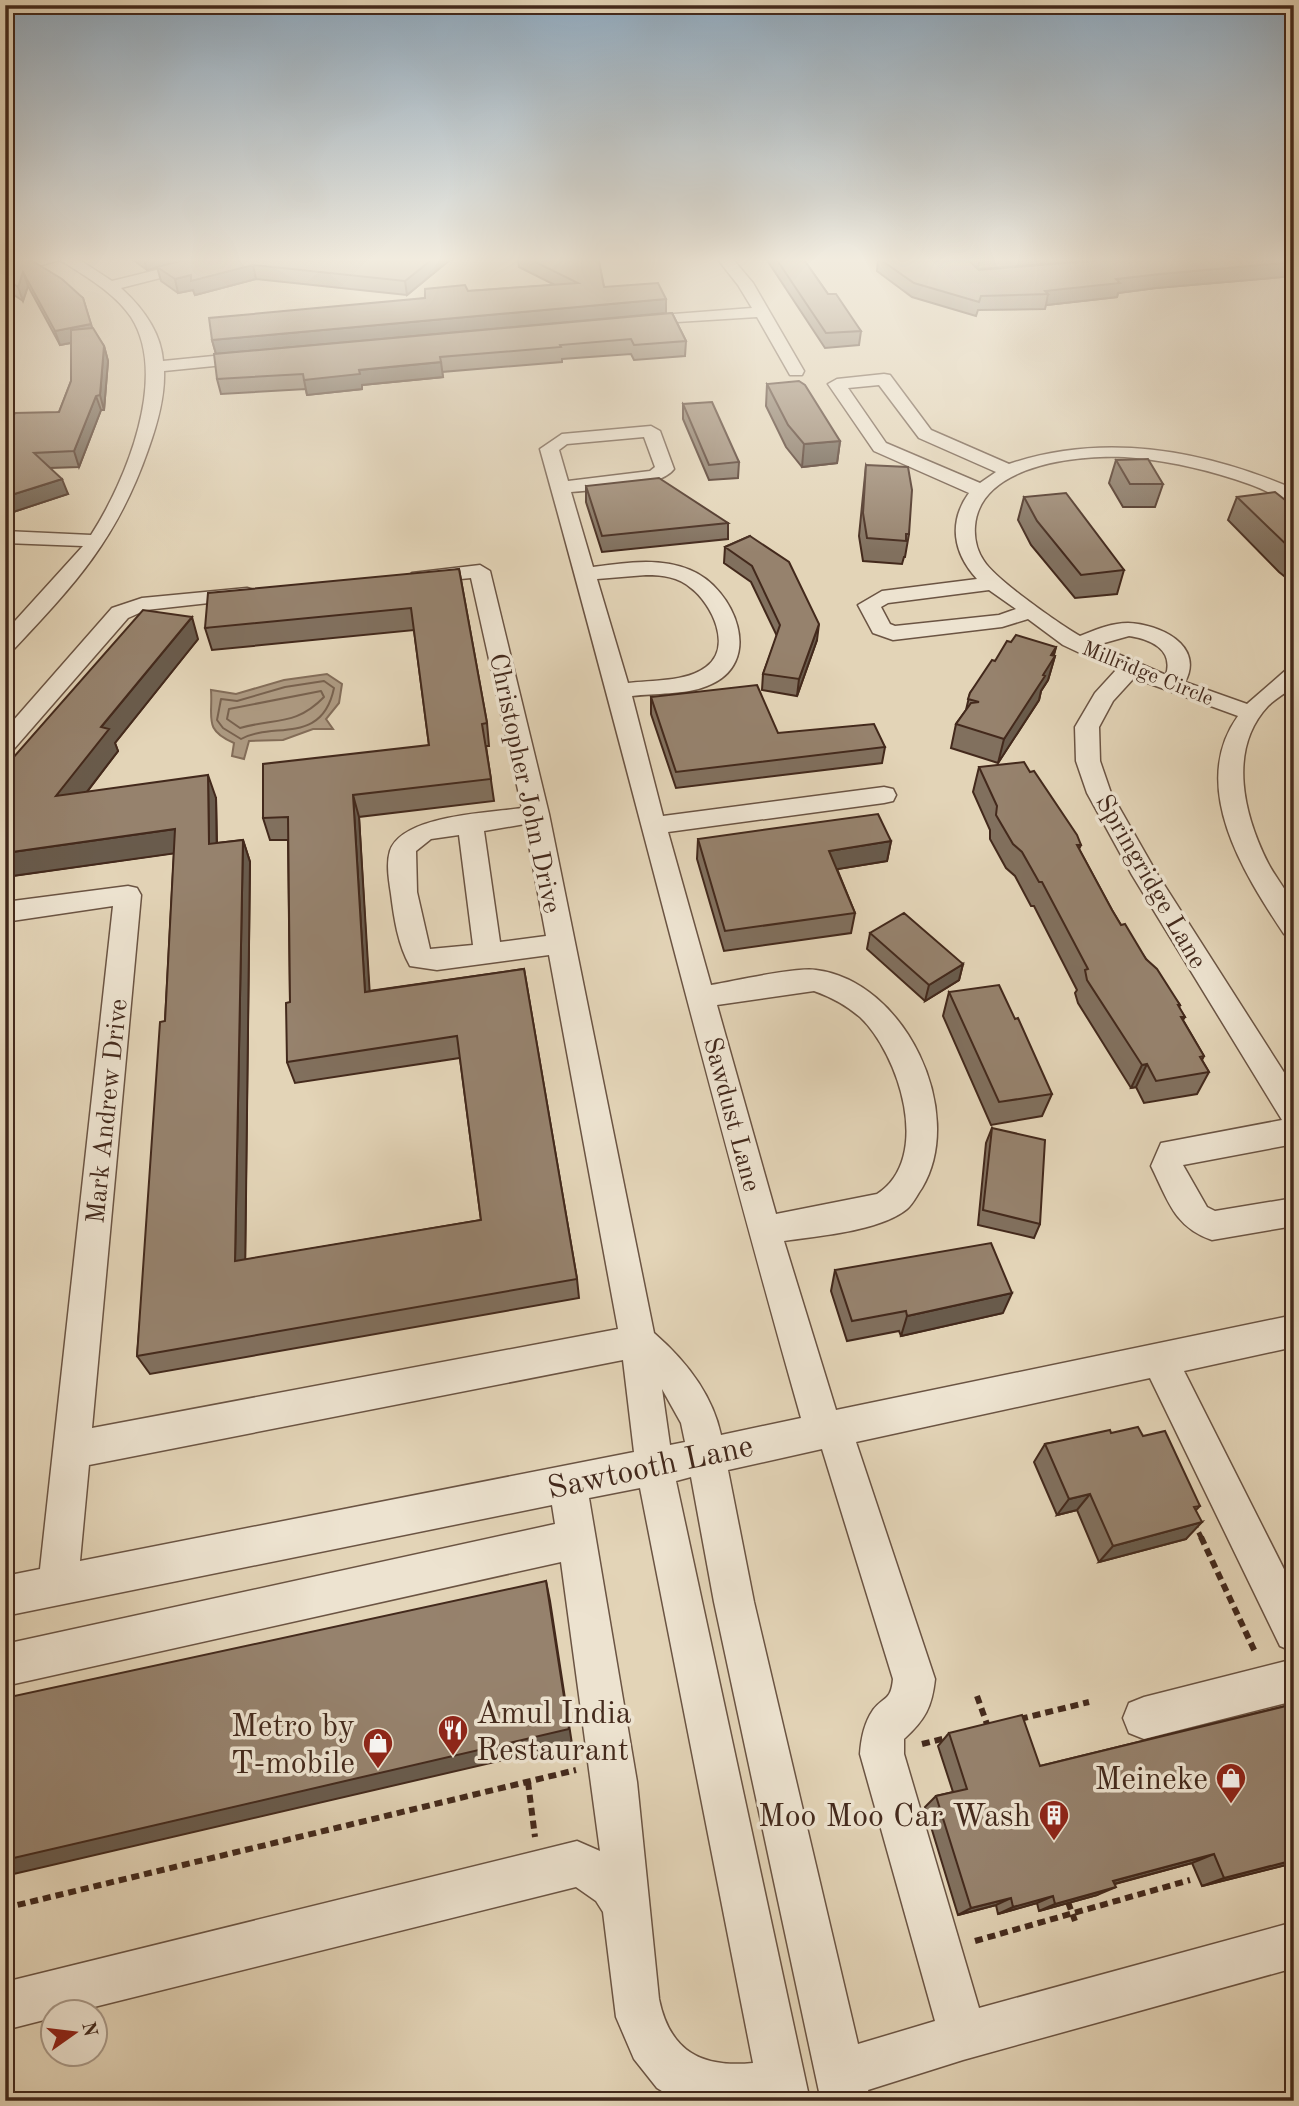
<svg xmlns="http://www.w3.org/2000/svg" width="1299" height="2106" font-family="'Old Standard TT',serif">
	<style>
		.water { fill: #ad9a82; stroke: #836d59; stroke-width: 2 }
		.lines { fill: none; stroke-linecap: round; stroke-linejoin: round }
		.shore { stroke: #78624f; stroke-width: 2 }
		.minor-casing { stroke: #6b5443; stroke-width: 3 }
		.path-far1 { stroke: #43291c; stroke-width: 5; stroke-dasharray: 6 4.5; stroke-linecap: butt }
		.path { stroke: #43291c; stroke-width: 6; stroke-dasharray: 8 5; stroke-linecap: butt }
		.minor { fill: #ede3d0; fill-rule: evenodd }
		.wall { fill: #81705e; stroke: #43291c; stroke-width: 2 }
		.shaded-wall { fill: #695b4c; stroke: #43291c; stroke-width: 2 }
		.building { fill: #96826d; stroke: #43291c; stroke-width: 2 }
		.labels { text-anchor: middle; stroke-width: 7; stroke-linejoin: round; paint-order: stroke }
		.far-street-label { font-size: 21px; fill: #43291c; stroke: #ede3d0 }
		.street-label { font-size: 26px; fill: #43291c; stroke: #ede3d0 }
		.near-street-label { font-size: 32px; fill: #43291c; stroke: #ede3d0 }
		.near-poi-label { font-size: 32px; fill: #43291c; stroke: #ede3d0; text-anchor: end }
	</style>
	<rect width="100%" height="100%" fill="#e3d4b7"/>
	<filter id="stains"><feTurbulence type="fractalNoise" baseFrequency=".00286" numOctaves="4"/><feColorMatrix values="0 0 0 0 .2 0 0 0 0 .09 0 0 0 0 .02 0 0 0 .5 -.17"/></filter>
	<radialGradient id="worn" r=".72"><stop offset=".6" stop-color="#630" stop-opacity="0"/><stop offset="1" stop-color="#630" stop-opacity=".3"/></radialGradient>
	<path class="water" d="M327,674L342,684L339,703L326,719L333,729H313L283,740L249,741L244,759L232,756L234,743C203,730 213,718 211,690L236,694L284,680Z"/>
	<g class="lines">
		<path class="shore" d="M324,681L334,688C322,746 273,721 241,739L223,728L217,720L221,699L237,701L285,687Z
			M321,691L324,697C296,726 275,718 240,728L227,719L229,709Z"/>
		<g class="minor-casing">
			<path id="minor" d="M39,257H75L112,281L209,257H233L231,260L121,288C142,307 161,332 163,361L254,352L262,357L254,362L164,371C165,398 157,425 148,450C117,539 76,583 13,650L5,652V632L83,546L5,543V531L91,535C126,481 169,376 131,317C114,292 85,276 60,260L5,275V266Z
				M716,257H731L753,283L804,371L802,375H790L757,317L629,325L627,322L635,317L752,308L738,285Z
				M884,374L890,375L931,430L1009,464C1104,432 1203,450 1294,489V502C1278,498 1264,489 1249,484C1212,471 1175,462 1136,458C1088,453 980,462 975,526C974,538 977,551 984,561C995,579 1059,624 1080,636C1095,630 1111,623 1128,623C1159,624 1205,645 1185,682L1247,704L1286,670L1294,668V686C1286,693 1275,699 1268,706C1227,750 1244,815 1268,863C1275,877 1287,890 1293,905C1296,913 1294,927 1294,937L1284,934C1244,874 1188,786 1238,716L1134,678L1113,701L1099,727L1100,761L1111,793L1156,872L1294,1088V1144L1183,1165L1207,1207L1215,1211L1294,1198V1226L1212,1240C1174,1227 1168,1200 1151,1166L1161,1143L1282,1120L1132,875L1087,793L1076,761L1075,727L1095,693L1116,670L1063,645L1028,619L1002,627L893,640L873,633L858,605L882,591L977,579C953,553 948,522 969,493L874,451L828,384L837,379ZM879,385L919,438L996,472L980,483L886,443L848,388ZM989,590L1016,609L999,615L895,626L890,624L881,607L888,603ZM1129,636C1150,639 1174,649 1166,675L1097,645Z
				M651,426L660,431L674,469C659,489 597,489 571,492L593,567C625,563 659,557 690,570C735,588 766,664 707,686C685,695 655,693 632,696L663,816L884,787L893,789L896,795L893,801L884,803L668,832L711,985C735,981 795,967 816,970C905,981 967,1112 922,1188C917,1195 913,1204 907,1209C880,1231 818,1236 784,1241L836,1410L1294,1315V1347L1184,1371L1294,1589V1652L1280,1646L1150,1378L856,1442L935,1679C932,1707 925,1720 904,1739V1754L979,2008L1294,1922V1968L963,2060L868,2090L871,2101H821L714,1602L691,1477L676,1481L810,2101H678L657,2088L634,2059L616,2017L603,1912L596,1901L576,1887L78,2011H52V2018L5,2030V1982L577,1841L600,1851L561,1562L5,1686V1644L555,1524L552,1505L5,1616V1576L40,1569L113,906L5,922V902L128,886L137,888L141,895L92,1428L618,1329L549,955L437,970L410,966C398,945 394,918 391,894C389,881 386,864 390,851C402,815 489,813 522,808L471,578L419,583L412,581L409,577L412,573L480,565L490,571L549,814L654,1333C685,1360 712,1393 721,1435L801,1418C709,1096 630,771 540,449L562,434ZM644,437L655,467L650,471L568,481L559,450L567,444ZM646,575C663,575 678,577 691,588C712,604 733,647 706,667C687,682 652,680 628,683L597,579ZM525,824L546,936L500,942L484,831ZM459,835L473,945L430,949L417,892L416,851L431,839ZM814,991C831,997 846,1005 860,1017C899,1054 933,1158 877,1194L776,1214L717,1005ZM623,1360L634,1452L80,1561L89,1465ZM662,1389L681,1423L685,1442L670,1445ZM822,1449L893,1679C891,1701 884,1696 873,1710C864,1723 861,1739 860,1754L935,2021L858,2044L754,1602L728,1470ZM640,1488L753,2063C702,2068 670,2052 659,1999L637,1782L589,1498Z
				M247,588L254,590L258,594L254,598L146,610L128,618L13,750L5,752V730L112,608L142,598Z
				M1294,1659V1701L1144,1739L1129,1733L1123,1718L1129,1703L1144,1697Z"/>
		</g>
		<path class="path-far1" d="M1194,1523L1202,1539"/>
		<path class="path" d="M1201,1537L1256,1654
			M977,1696L988,1727
			M1020,1719L1089,1702
			M922,1744L950,1737
			M528,1782L535,1837
			M1068,1902L1075,1921
			M5,1908L576,1770
			M975,1941L1190,1880"/>
		<use href="#minor" class="minor"/>
	</g>
	<path class="wall" d="M5,257L15,260L83,298L92,328L104,346L108,361L104,410H101L79,467L50,468L68,494L10,513L5,507V432L59,412L71,381V343L60,345L28,286L23,301L5,289Z
		M129,257H452V258L407,295L256,279L195,295L193,290L178,293L161,281L157,267L147,270Z
		M518,257H598L604,287L666,313L216,354L212,340L425,298L468,291L555,285L519,267Z
		M765,257H802L828,294L861,331L859,345L825,348Z
		M880,257H1133L978,269L979,270L1294,257V276L1156,288L1118,293L1117,297L1046,305L1045,309L978,310L976,316L912,297L877,271L878,258Z
		M672,313L686,341L685,356L634,360L631,354L562,359V362L442,372L443,377L362,385V389L307,395L306,389L221,394L217,379Z
		M767,384L840,441L837,463L802,467L786,447L766,406Z
		M683,404L739,462L738,478L709,480L683,419Z
		M1116,460L1163,484L1155,507H1123L1109,483Z
		M866,465L909,534L905,557H904L902,564L863,561L859,536Z
		M586,486L728,523V539L602,552L586,502Z
		M1024,497L1124,570L1117,594L1075,598L1031,545L1018,520Z
		M1237,497L1294,507V584L1279,572L1228,520Z
		M750,536L817,640L797,696L762,690L763,674L777,636L751,582L724,563L725,547Z
		M459,569L487,723L489,746H486L494,801L359,817L369,991L524,969L577,1279L579,1298L150,1374L137,1356L165,1021L174,853L5,877L198,639L115,743L118,751L87,792L216,798L217,843L243,840L250,862L245,1260L481,1220L460,1058L295,1083L287,1062L290,1002L288,840H270L263,818L429,745L414,630L212,650L205,628Z
		M1056,647L1054,655L1055,656L1048,680L1041,691L1039,700L998,763L951,748L956,724L966,710L970,693L995,661Z
		M651,697L778,733L885,747L882,763L676,788L651,714Z
		M979,767L1030,772L1081,845L1079,849L1112,910L1121,925L1180,1005L1179,1008L1185,1017L1183,1020L1204,1056L1202,1060L1209,1072L1197,1094L1144,1103L1136,1087L1131,1088L1078,1003L1075,993L1077,990L1034,906H1031L1015,876L1006,868L990,839V830L973,792Z
		M698,839L891,841L887,861L837,869L855,913L851,933L724,951L697,859Z
		M870,933L963,964L959,980L925,1001L867,949Z
		M949,992L1052,1094L1042,1116L991,1125L943,1016Z
		M992,1128L1040,1224L1034,1238L978,1225L986,1143Z
		M835,1270L1003,1313L901,1336L899,1331L847,1341L831,1291Z
		M1111,1433L1143,1436L1200,1506L1196,1510L1186,1539L1099,1562L1077,1510L1057,1515L1034,1462L1045,1444Z
		M1294,1704V1863L1202,1886L1192,1863L1115,1884L1097,1895L1039,1911L1037,1903L998,1914L996,1905L958,1915L925,1807L936,1796L953,1792L938,1746L949,1733L1040,1766Z"/>
	<path class="shaded-wall" d="M5,257H14L15,261L5,264Z
		M143,257H198L147,270Z
		M435,257L452,258L407,295L405,281Z
		M978,257H980L978,269L970,262Z
		M1294,262V276L1156,288L1118,293L1117,297L1046,305L1048,294L1045,291L1116,279L1160,274Z
		M253,265L256,279L195,295L193,290L178,293L175,279L191,275Z
		M23,272L28,286L23,301L18,287Z
		M666,299V313L216,354L212,340Z
		M91,324L95,338L60,345L55,331Z
		M104,346L108,361L104,410L100,395Z
		M441,362L443,377L362,385V389L307,395L304,380L359,370Z
		M96,396L101,410L79,467L74,451Z
		M840,441L837,463L802,467L804,444Z
		M62,479L68,494L10,513L5,500V497Z
		M192,617L198,639L115,743L118,751L66,819L56,796L101,727Z
		M819,624L817,640L797,696L799,679Z
		M1056,647L1052,660L1055,656L1048,680L1041,691L1039,700L998,763L1004,739L1043,675L1051,655Z
		M208,775L216,798L217,867L209,844Z
		M353,795L359,817L371,1013L365,992Z
		M175,829L184,852L5,877V853Z
		M243,840L250,862L245,1281L235,1261Z
		M891,841L887,861L826,871L829,851Z
		M963,964L959,980L925,1001L929,985Z
		M1147,1064L1136,1087L1131,1088L1142,1065Z
		M1012,1293L1003,1313L901,1336L907,1316Z
		M1090,1494L1077,1510L1057,1515L1069,1499Z
		M1202,1522L1186,1539L1099,1562L1113,1546Z
		M546,1581L550,1601L572,1744L5,1876V1860Z
		M1214,1854L1192,1863L1095,1889L1113,1881Z
		M1294,1860V1863L1202,1886L1224,1878Z
		M1116,1887L1097,1895L1039,1911L1055,1904Z
		M1053,1896L1037,1903L998,1914L1013,1907Z
		M1011,1898L996,1905L958,1915L971,1908Z"/>
	<path class="building" d="M26,257L62,279L83,298L91,324L55,331L23,272L18,287L5,278V262Z
		M196,257H435L405,281L253,265L191,281V275L175,279L157,267Z
		M525,257H598L604,287L658,283L666,299L212,340L209,318L425,298V289L465,285L468,291L578,283Z
		M775,257H802L828,294H836L861,331L826,333Z
		M880,257H978L970,262L979,270L1139,257H1294V262L1160,274L1116,279L1120,283L1045,291L1048,294L981,296L979,302L914,283L878,258Z
		M672,313L686,341L634,345L631,339L560,345L561,347L440,357L441,362L359,370L360,374L304,380L303,374L217,379L214,354Z
		M93,328L104,346L100,395L96,396L74,451L34,453L62,479L5,497V432L15,413L59,412L71,381V330Z
		M799,381L805,385L840,441L804,444L788,425L767,384Z
		M712,402L739,462L709,465L683,404Z
		M1148,459L1163,484H1130L1116,460Z
		M866,465L908,467L912,490L909,534H906V541L867,538L863,513Z
		M659,478L728,523L602,536L586,486Z
		M1275,492L1294,507V552L1237,497Z
		M1066,493L1124,570L1081,575L1037,521L1024,497Z
		M750,536L789,562L819,624L799,679L763,674L780,625L752,566L725,547Z
		M459,569L487,723L482,724L491,779L353,795L365,992L524,969L577,1279L137,1356L160,1022L165,1021L175,829L5,853V767L143,610L192,617L101,727L109,729L56,796L208,775L209,844L243,840L235,1261L481,1220L457,1036L287,1062L286,1003L290,1002L288,817L263,818V764L429,745L411,608L205,628L208,593Z
		M1016,635L1056,647L1051,655L1055,656L1043,675L1045,676L1004,739L956,724L971,703L979,702L968,699L970,693L992,660L995,661L1007,641L1011,642Z
		M757,685L778,733L874,724L885,747L676,772L651,697Z
		M1024,762L1030,772L1034,771L1077,835L1081,845H1077L1112,910L1121,925L1125,924L1146,959L1157,969L1180,1005H1178L1185,1017H1181L1204,1056L1200,1057L1209,1072L1156,1081L1147,1064L1142,1065L1087,980L1085,970L1088,969L1042,882H1039L1022,852L1013,844L996,815L997,806L979,767Z
		M878,814L891,841L829,851L855,913L725,931L698,839Z
		M904,913L963,964L929,985L870,933Z
		M999,985L1015,1019L1018,1018L1052,1094L999,1102L949,992Z
		M992,1128L1045,1140L1040,1224L983,1210Z
		M991,1243L1012,1293L907,1316L906,1311L852,1321L835,1270Z
		M1138,1427L1143,1436L1165,1431L1200,1506L1194,1507L1202,1522L1113,1546L1090,1494L1069,1499L1045,1444L1110,1430L1111,1433Z
		M546,1581L569,1729L5,1860V1698Z
		M1294,1704V1860L1224,1878L1214,1854L1113,1881L1116,1887L1055,1904L1053,1896L1013,1907L1011,1898L971,1908L936,1796L967,1789L949,1733L1022,1715L1040,1766Z"/>
	<linearGradient id="sky" x2="0" y2="1"><stop stop-color="#90aabf"/><stop offset="0.47" stop-color="#f2ecdf"/><stop offset="1" stop-color="#f2ecdf" stop-opacity="0"/></linearGradient>
	<rect width="1299" height="552" fill="url(#sky)"/>
	<defs>
		<g id="restaurant-pin" transform="scale(1.575)"><path d="M0 17L-7.5 6A9.5 9.5 0 1 1 7.5 6Z" fill="#8f2418" stroke="#ede3d0"/><path d="M-5-6h1v4h1v-4h1v4h1v-4h1v5L-1.5 .5V6h-2V.5L-5-1ZM5-6V6H3V1.5H1.5Q1.5-4 5-6Z" fill="#fff"/></g>
		<g id="shop-pin" transform="scale(1.575)"><path d="M0 17L-7.5 6A9.5 9.5 0 1 1 7.5 6Z" fill="#8f2418" stroke="#ede3d0"/><path d="M-5-2.5h2.3a2.7 3.5 0 0 1 5.4 0H5L5.5 6h-11ZM-1.5-2.5h3a1.5 2.3 0 0 0-3 0Z" fill="#fff"/></g>
		<g id="building-pin" transform="scale(1.575)"><path d="M0 17L-7.5 6A9.5 9.5 0 1 1 7.5 6Z" fill="#8f2418" stroke="#ede3d0"/><path d="M-4-6H4V6H1V3H-1V6H-4ZM-2.5-4.3h1.7v1.8h-1.7ZM.8-4.3h1.7v1.8H.8ZM-2.5-1h1.7V.8h-1.7ZM.8-1h1.7V.8H.8Z" fill="#fff"/></g>
	</defs>
	<g fill-rule="evenodd">
		<use href="#restaurant-pin" x="453" y="1730"/>
		<use href="#shop-pin" x="378" y="1743"/>
		<use href="#shop-pin" x="1231" y="1778"/>
		<use href="#building-pin" x="1054" y="1815"/>
	</g>
	<g class="labels">
		<g class="far-street-label">
			<text transform="translate(1148 673) rotate(22)" y="7">Millridge Circle</text>
		</g>
		<g class="street-label">
			<text transform="translate(526 783) rotate(78)" y="9">Christopher John Drive</text>
			<text transform="translate(1152 881) rotate(60)" y="9">Springridge Lane</text>
			<text transform="translate(106 1111) rotate(-84)" y="9">Mark Andrew Drive</text>
			<text transform="translate(733 1114) rotate(75)" y="9">Sawdust Lane</text>
		</g>
		<g class="near-street-label">
			<text transform="translate(650 1466) rotate(-12)" y="11">Sawtooth Lane</text>
		</g>
		<g class="near-poi-label">
			<text x="476" y="1723" text-anchor="start">Amul India<tspan x="476" dy="37">Restaurant</tspan></text>
			<text x="355" y="1736">Metro by<tspan x="355" dy="37">T-mobile</tspan></text>
			<text x="1208" y="1789">Meineke</text>
			<text x="1031" y="1826">Moo Moo Car Wash</text>
		</g>
	</g>
	<rect width="1299" height="2106" fill="none" stroke="#e3d4b7" stroke-width="28"/>
	<rect x="7" y="7" width="1285" height="2092" fill="none" stroke="#43291c" stroke-width="3.5"/>
	<rect x="14" y="14" width="1271" height="2078" fill="none" stroke="#43291c" stroke-width="2"/>
	<g transform="translate(74 2033) rotate(76)"><circle r="33" fill="#ede3d0" stroke="#a99988" stroke-width="2"/>
	<path d="M0-5L12 26L0 18L-12 26Z" fill="#8f2418"/>
	<text y="-10" font-size="19" font-weight="bold" text-anchor="middle" fill="#43291c">N</text>
	</g>
	<rect width="100%" height="100%" filter="url(#stains)"/>
	<rect width="100%" height="100%" fill="url(#worn)"/>
</svg>
